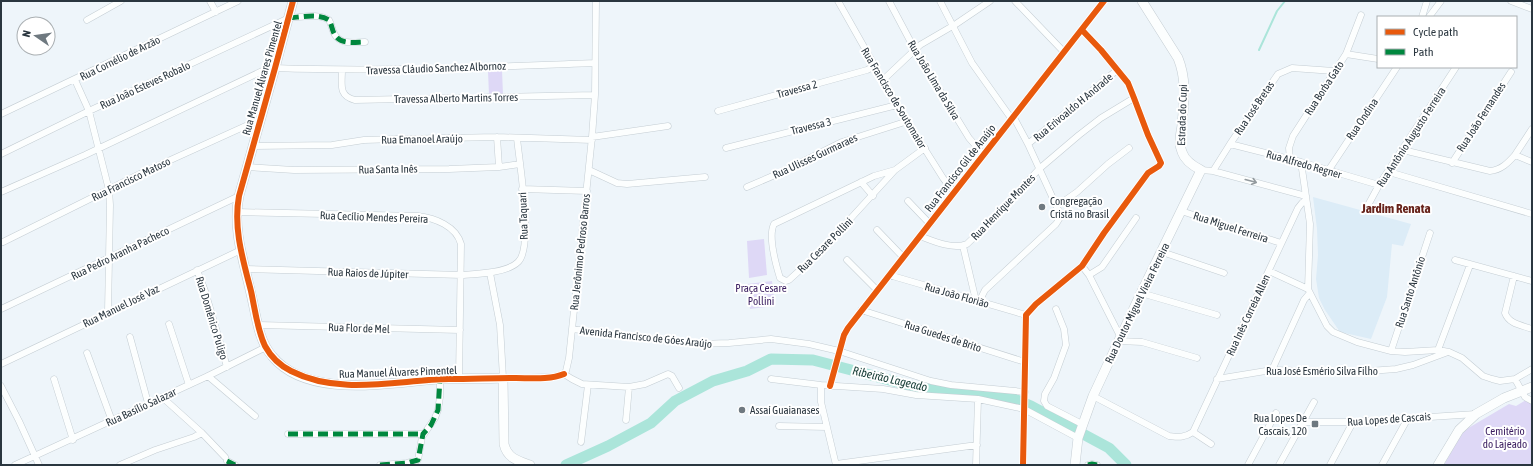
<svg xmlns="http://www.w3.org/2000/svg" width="1533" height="466" font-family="'Asap Condensed',sans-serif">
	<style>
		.built { fill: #dcecf7 }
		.green { fill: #ded8f6 }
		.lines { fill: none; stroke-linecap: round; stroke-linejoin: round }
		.stream { stroke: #abe5da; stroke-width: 2 }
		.river { stroke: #abe5da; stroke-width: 11 }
		.street-casing { stroke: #c4cdd3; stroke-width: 7 }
		.secondary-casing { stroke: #c4cdd3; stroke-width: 10 }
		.street { stroke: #fcfefe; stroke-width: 6 }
		.secondary { stroke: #fcfefe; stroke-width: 9 }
		.quiet { stroke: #00873e; stroke-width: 5; stroke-dasharray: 10 5; stroke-linecap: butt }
		.cycleway-casing { stroke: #fff; stroke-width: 8 }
		.cycleway { stroke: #e8590c; stroke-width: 6 }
		.oneway { stroke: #939a9e }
		.poi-dot { fill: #6f7980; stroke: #fff; stroke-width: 1.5 }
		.labels { text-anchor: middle; stroke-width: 4; stroke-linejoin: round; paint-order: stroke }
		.street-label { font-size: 11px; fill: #2a363f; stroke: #fff }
		.poi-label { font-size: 11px; fill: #2a363f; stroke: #fff; text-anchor: start }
		.park-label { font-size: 11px; fill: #381b5e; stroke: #fff }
		.water-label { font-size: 12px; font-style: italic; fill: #1d423b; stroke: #fff }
		.quarter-label { font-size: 13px; font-weight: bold; fill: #67231b; stroke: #fff }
	</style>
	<rect width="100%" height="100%" fill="#eef5fa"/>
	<path class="built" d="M1313,197L1411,224L1403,246L1392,244L1387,297L1371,339L1340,332L1325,310L1319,298L1316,279L1318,255L1317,229Z"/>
	<path class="green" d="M502,70L503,95H489L488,71Z
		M764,239L767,275L749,278L747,241Z
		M772,281L775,306L750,309L747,284Z
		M1526,400L1532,403V465H1444L1458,440L1465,430L1509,404L1516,406Z"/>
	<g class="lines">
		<path class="stream" d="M1259,50L1277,11L1285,1"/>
		<path class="river" d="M566,465L608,446L651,423L675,401L713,381L747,371L771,359L813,360L920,388L1012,398L1031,406L1109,448L1126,465"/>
		<g class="street-casing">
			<path id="street" d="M210,1L216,12
				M838,1L897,105L943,178L954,192
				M889,1L915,50L969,138L984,155
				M940,1L972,63L1011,118
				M1015,1L1063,51
				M1511,1L1532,9
				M1422,17L1427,1
				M1429,17L1441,1
				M87,20L121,1
				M1346,54L1378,59
				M275,68C382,72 489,67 595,63
				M342,70C342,84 338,96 355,100L595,95
				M75,80L89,111L109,190L110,205L108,312
				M883,80L920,45L956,24L990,1
				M718,111L867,70L875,66
				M1,114L238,1
				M592,137L668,126
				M1028,144L1117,70
				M1230,144L1301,162L1379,185
				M253,146L332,145L364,140L397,139L497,137L592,140
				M726,148L897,105
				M1403,150L1490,171C1501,170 1508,163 1515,155L1532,162
				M1,154L89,111L289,18C302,17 318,13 329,20C332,25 332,31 335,35C341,45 355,42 365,42
				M1515,155L1532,129
				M1290,160L1289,148L1293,136L1346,54L1361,15
				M1301,162L1310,224L1308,289L1327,326L1333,332L1357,342L1391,351L1405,352L1438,350L1449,352L1462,358L1483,376L1492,379L1500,381L1515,379L1525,397L1532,401
				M1452,163L1511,72
				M247,167L294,170L449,169L499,167L497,137
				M499,167L520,164
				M589,170L617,183L627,184L705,177
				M895,170L874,176L774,224C768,236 776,265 780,278L786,281L789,280L820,252L895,170L925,148
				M1201,170L1213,171L1306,196
				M1213,171L1230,144L1278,74L1292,68L1334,71
				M1328,171L1397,67
				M1389,172L1532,214
				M861,182L873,196
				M747,187L782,172L842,142L908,121
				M522,189L587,191
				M1,192L85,155L277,64
				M908,201L930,224
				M1057,206L1077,192L1108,164L1129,148
				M1367,207L1379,185L1456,67
				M1181,211L1281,243
				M237,212L418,216C435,218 456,226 461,244L459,379
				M877,230L903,257
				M920,236C933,241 953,250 967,244L993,219L1039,169L1079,135L1101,118L1134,98
				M3,242L144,172L261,119
				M963,246L976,301
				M1162,252L1224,273
				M847,260L877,290
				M1455,260L1532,281
				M1082,266L1089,275L1120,336
				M245,269L462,275C476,274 507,273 518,262C534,248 519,160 517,138
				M197,270L205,291L227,367
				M1269,271L1308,289
				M490,273L500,325L503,378L553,377L564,374
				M889,275L1026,315
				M1089,275L1102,267L1136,218
				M1514,276L1505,313C1509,324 1521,325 1532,329
				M1141,293L1217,315
				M979,302L985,290L1056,224L1061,216L1028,144L1013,116
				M1,309L239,196
				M1056,309L1064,329L1066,345L1054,378L1045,394L1044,401L1047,406L1082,424
				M861,310L1025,362
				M169,324L189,385
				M259,325L460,330
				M572,329L698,344L729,343L771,339L809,344L839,351L931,381L951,385L1025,392
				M130,337L148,403
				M1118,341L1142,342L1197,358
				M1438,350L1470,265
				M1391,351L1430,233
				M87,353L112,421
				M1,364L241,250
				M1272,370L1304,300L1309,294
				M564,374L566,371L569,358L592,137L595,95L596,1
				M564,374L572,379L582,384L629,387L645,384L668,374L672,376L679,388
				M208,376L255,416
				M54,379L73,440
				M771,379L821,385L883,389L916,395L978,399L1024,409L1078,438
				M1217,379L1272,370L1356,372L1396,369L1413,365L1448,352
				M1515,379L1532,369
				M821,385V402L836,465
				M1,386L19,421L39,465
				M830,386L844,335L848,328L1104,1
				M440,395V379
				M1093,396L1169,436C1179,437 1184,438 1193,432L1211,444
				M162,397L202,433L225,457
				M626,420L629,387
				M1303,422H1353L1476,414
				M779,426L827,427
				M1193,432L1298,208L1302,203L1306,200
				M288,434H423
				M581,442L588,385
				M227,461L235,465
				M836,464L977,445
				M15,465L208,376L266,347
				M120,465L155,450L194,437L202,433
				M380,465L407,463L418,460L422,437L435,418L438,410L440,397
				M976,465L978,399
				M1023,465L1026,315L1036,304L1082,266L1104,233L1148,173L1159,166L1161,163L1148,135L1134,98L1128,83L1101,50L1082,30
				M1088,465L1092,464L1097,465
				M1248,465L1276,413
				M1279,465L1314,402
				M1330,465L1353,422
				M1382,465L1408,418"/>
		</g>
		<g class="secondary-casing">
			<path id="secondary" d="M293,1L275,68L239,196C232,228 244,262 251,294C256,314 258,340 272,356C308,400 390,382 440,379C461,378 482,379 503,378L504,444C507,458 518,461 530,465
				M1075,465L1078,438L1093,396L1141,293L1201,170C1193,166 1185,161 1182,152C1178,143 1181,133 1182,125C1184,101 1187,80 1178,58L1142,1
				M1438,465L1459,430L1476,414L1504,398L1532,387"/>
		</g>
		<use href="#street" class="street"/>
		<use href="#secondary" class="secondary"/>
		<path class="quiet" d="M289,18C302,17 318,13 329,20C332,25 332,31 335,35C341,45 355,42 365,42
			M288,434H423
			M227,461L235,465
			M380,465L407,463L418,460L423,434L431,425L438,410L440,379
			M1088,465L1092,464L1097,465"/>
		<g class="cycleway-casing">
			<path id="cycleway" d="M293,1L275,68L239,196C233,228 243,260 251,291C255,309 257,329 265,346C271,357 281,366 291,371C340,396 397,380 449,379C471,379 494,378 516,378C530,378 550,380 564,374
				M830,386L844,335L848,328L1104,1
				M1023,465L1026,315L1036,304L1082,266L1104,233L1148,173L1159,166L1161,163L1148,135L1134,98L1128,83L1101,50L1082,30"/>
		</g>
		<use href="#cycleway" class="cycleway"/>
	</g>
	<defs><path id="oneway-shaft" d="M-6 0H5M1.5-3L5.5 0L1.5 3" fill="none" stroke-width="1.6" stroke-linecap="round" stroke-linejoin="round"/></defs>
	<use class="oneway" href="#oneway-shaft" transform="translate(1251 181) rotate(15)"/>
	<g class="poi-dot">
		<circle cx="1042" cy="207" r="4"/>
		<circle cx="742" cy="410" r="4"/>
		<rect x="1311" y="420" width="8" height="8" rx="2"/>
	</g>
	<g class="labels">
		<g class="street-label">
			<text transform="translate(120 58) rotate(-26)" y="4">Rua Cornélio de Arzão</text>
			<text transform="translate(436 68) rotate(-2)" y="4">Travessa Cláudio Sanchez Albornoz</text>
			<text transform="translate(262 78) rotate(-74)" y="4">Rua Manuel Álvares Pimentel</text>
			<text transform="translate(934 80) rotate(59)" y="4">Rua João Lima da Silva</text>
			<text transform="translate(145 85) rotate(-25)" y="4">Rua João Esteves Robalo</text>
			<text transform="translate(1324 88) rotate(-57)" y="4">Rua Borba Gato</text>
			<text transform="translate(797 89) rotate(-15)" y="4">Travessa 2</text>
			<text transform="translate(456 98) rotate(-1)" y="4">Travessa Alberto Martins Torres</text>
			<text transform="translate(894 98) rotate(59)" y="4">Rua Francisco de Soutomaior</text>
			<text transform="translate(1073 107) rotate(-40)" y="4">Rua Erivoaldo H Andrade</text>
			<text transform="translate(1254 108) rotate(-56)" y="4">Rua José Bretas</text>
			<text transform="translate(1182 115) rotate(-88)" y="4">Estrada do Cupi</text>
			<text transform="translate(1481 117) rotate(-57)" y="4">Rua João Fernandes</text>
			<text transform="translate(1362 119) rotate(-56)" y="4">Rua Ondina</text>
			<text transform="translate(811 126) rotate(-14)" y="4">Travessa 3</text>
			<text transform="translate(1411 137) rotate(-57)" y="4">Rua Antônio Augusto Ferreira</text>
			<text transform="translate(422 139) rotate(-1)" y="4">Rua Emanoel Araújo</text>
			<text transform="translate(815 156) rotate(-25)" y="4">Rua Ulisses Gurmaraes</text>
			<text transform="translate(1304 164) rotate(16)" y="4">Rua Alfredo Regner</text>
			<text transform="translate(960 168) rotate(-52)" y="4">Rua Francisco Gil de Araújo</text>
			<text transform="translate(388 169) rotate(-1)" y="4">Rua Santa Inês</text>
			<text transform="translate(131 179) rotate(-26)" y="4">Rua Francisco Matoso</text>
			<text transform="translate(1003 207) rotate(-46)" y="4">Rua Henrique Montes</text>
			<text transform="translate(523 216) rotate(-92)" y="4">Rua Taquari</text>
			<text transform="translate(374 217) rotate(2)" y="4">Rua Cecílio Mendes Pereira</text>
			<text transform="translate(1231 227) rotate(18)" y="4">Rua Miguel Ferreira</text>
			<text transform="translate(825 245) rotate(-45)" y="4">Rua Cesare Pollini</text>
			<text transform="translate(580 252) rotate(-84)" y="4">Rua Jerônimo Pedroso Barros</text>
			<text transform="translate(120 253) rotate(-26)" y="4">Rua Pedro Aranha Pacheco</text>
			<text transform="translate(368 273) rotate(2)" y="4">Rua Raios de Júpiter</text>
			<text transform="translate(1410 292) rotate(-72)" y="4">Rua Santo Antônio</text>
			<text transform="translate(957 295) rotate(16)" y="4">Rua João Florião</text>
			<text transform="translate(1137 303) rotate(-64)" y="4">Rua Doutor Miguel Vieira Ferreira</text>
			<text transform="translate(121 306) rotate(-26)" y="4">Rua Manuel José Vaz</text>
			<text transform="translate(1248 315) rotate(-65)" y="4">Rua Inês Correia Allen</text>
			<text transform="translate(212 318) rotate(73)" y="4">Rua Domênico Puligo</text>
			<text transform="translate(359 328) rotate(2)" y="4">Rua Flor de Mel</text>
			<text transform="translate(943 336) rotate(18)" y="4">Rua Guedes de Brito</text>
			<text transform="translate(646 337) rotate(6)" y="4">Avenida Francisco de Góes Araújo</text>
			<text x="1322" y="375">Rua José Esmério Silva Filho</text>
			<text transform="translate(398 372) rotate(-2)" y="4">Rua Manuel Álvares Pimentel</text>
			<text transform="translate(141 407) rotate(-25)" y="4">Rua Basílio Salazar</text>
			<text transform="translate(1389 419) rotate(-4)" y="4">Rua Lopes de Cascais</text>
		</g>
		<g class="poi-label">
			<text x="1050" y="205">Congregação<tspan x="1050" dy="13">Cristã no Brasil</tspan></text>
			<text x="750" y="414">Assaí Guaianases</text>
			<text x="1307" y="422" text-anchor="end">Rua Lopes De<tspan x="1307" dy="13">Cascais, 120</tspan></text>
		</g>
		<g class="park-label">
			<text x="761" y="292">Praça Cesare<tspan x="761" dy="13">Pollini</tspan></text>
			<text x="1505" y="435">Cemitério<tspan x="1505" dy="13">do Lajeado</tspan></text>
		</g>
		<g class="water-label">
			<text transform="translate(890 379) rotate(13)" y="4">Ribeirão Lageado</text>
		</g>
		<g class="quarter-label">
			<text x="1396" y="213">Jardim Renata</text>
		</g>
	</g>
	<rect width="1533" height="466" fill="none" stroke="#2a363f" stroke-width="4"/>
	<rect x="1377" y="16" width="140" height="52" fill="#ffffff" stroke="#aaafb2"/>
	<rect x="1385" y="29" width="20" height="6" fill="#e8590c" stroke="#aaafb2"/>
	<text x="1413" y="36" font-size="12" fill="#2a363f">Cycle path</text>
	<rect x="1385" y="49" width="20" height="6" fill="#00873e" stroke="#aaafb2"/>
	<text x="1413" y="56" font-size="12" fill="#2a363f">Path</text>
	<g transform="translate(36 36) rotate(283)"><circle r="19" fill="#ffffff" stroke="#aaafb2"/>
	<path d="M0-3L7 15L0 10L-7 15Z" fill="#6f7980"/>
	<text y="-6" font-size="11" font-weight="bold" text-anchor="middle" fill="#2a363f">N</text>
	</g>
</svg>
